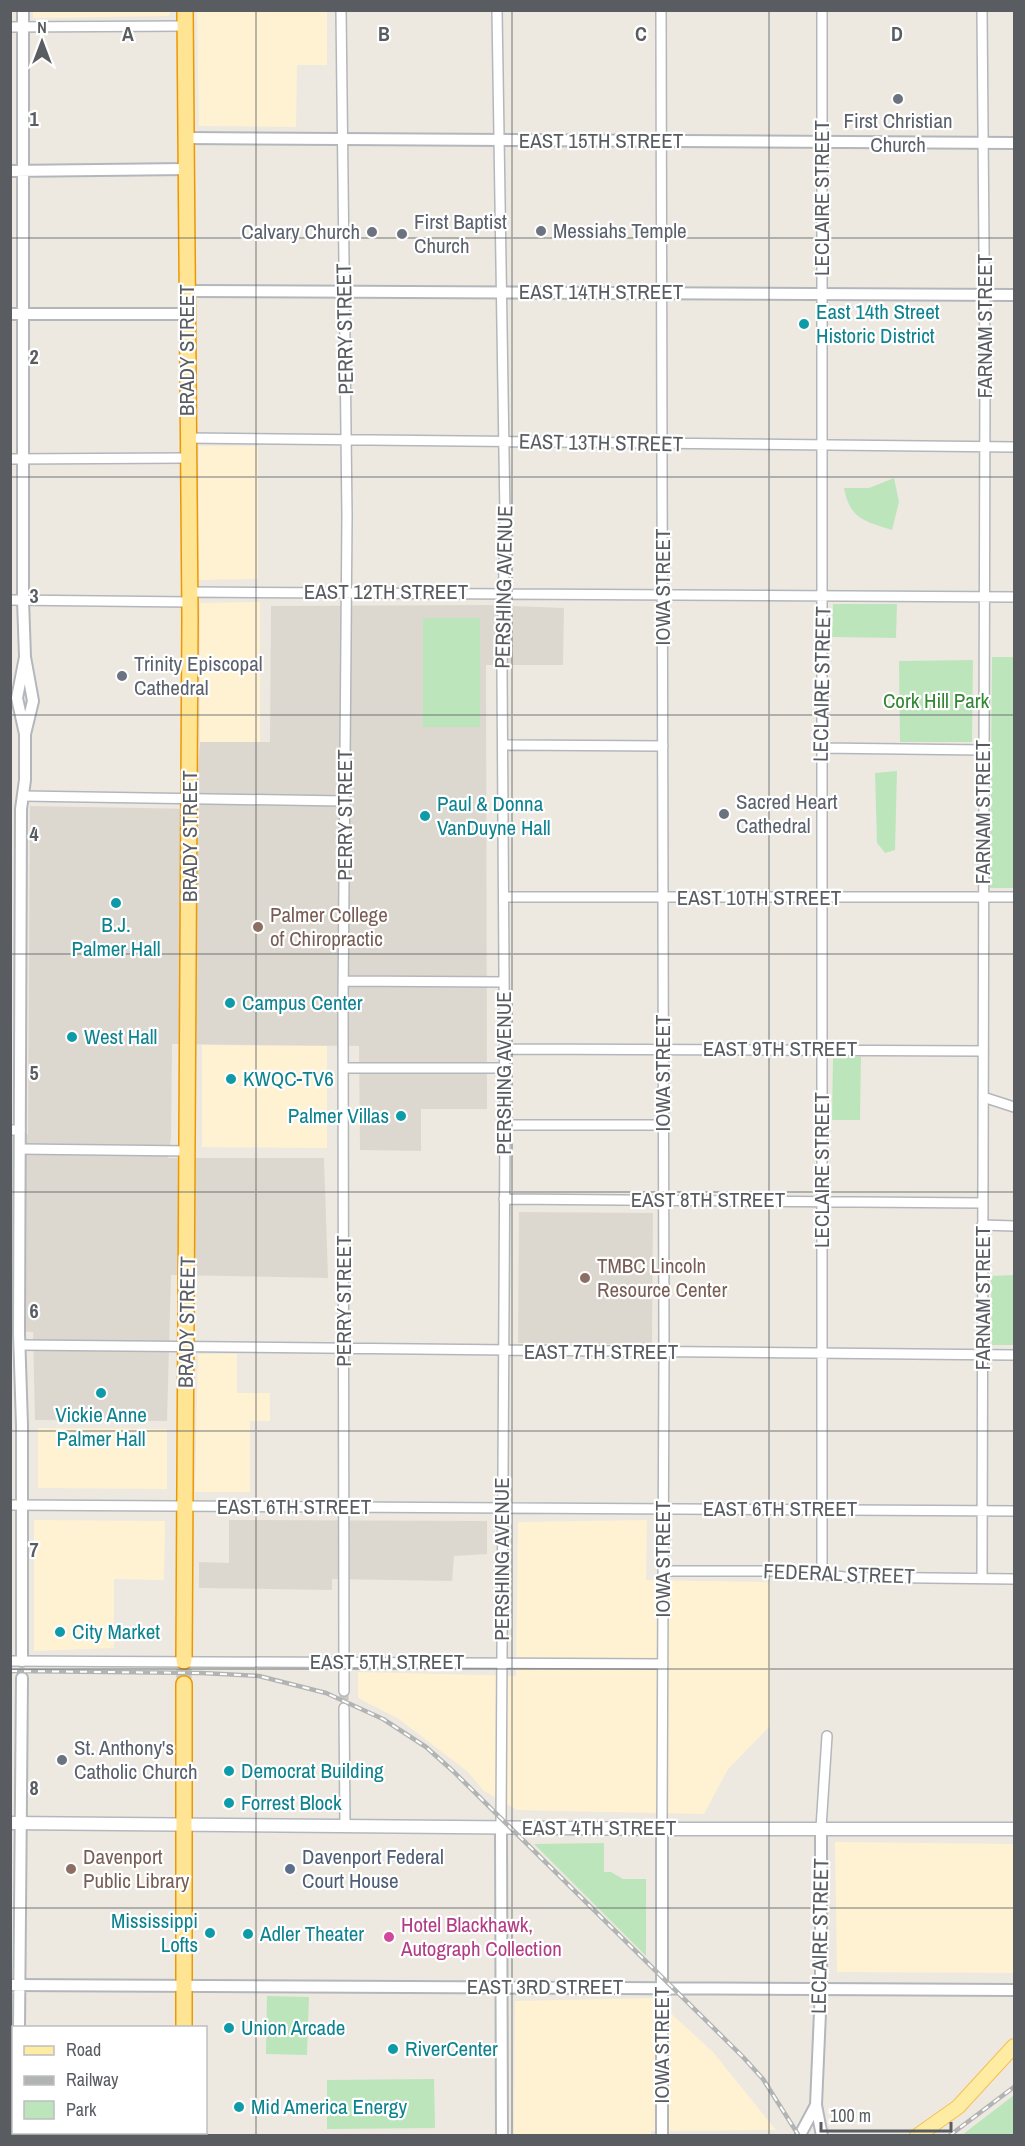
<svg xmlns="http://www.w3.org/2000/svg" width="1025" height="2146" font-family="'Archivo Narrow',sans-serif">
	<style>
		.commercial { fill: #fef2d3 }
		.education { fill: #ddd8cf }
		.green { fill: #bde5bc }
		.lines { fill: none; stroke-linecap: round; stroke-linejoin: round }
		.minor-tunnel { stroke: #c8c6c0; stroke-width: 9; stroke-dasharray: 9 4.5; stroke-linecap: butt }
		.trunk-tunnel { stroke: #c8c6c0; stroke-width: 15; stroke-dasharray: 15 8; stroke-linecap: butt }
		.minor-casing { stroke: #b3b7bc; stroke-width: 12 }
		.tertiary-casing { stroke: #b3b7bc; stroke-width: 14 }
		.secondary-casing { stroke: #b4b8be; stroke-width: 15 }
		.primary-casing { stroke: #f4bf52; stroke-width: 16 }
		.trunk-casing { stroke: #ed9800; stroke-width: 18 }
		.minor { stroke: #fff; stroke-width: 9 }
		.tertiary { stroke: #fff; stroke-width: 10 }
		.secondary { stroke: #fff; stroke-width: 12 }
		.primary { stroke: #ffeca3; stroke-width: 14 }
		.trunk { stroke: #ffe494; stroke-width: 15 }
		.rail-casing { stroke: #b2b3b3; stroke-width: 4.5 }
		.rail { stroke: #fff; stroke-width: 2; stroke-dasharray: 7; stroke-linecap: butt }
		.grid { fill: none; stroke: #595d62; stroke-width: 1.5; stroke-opacity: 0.55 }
		.worship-dot { fill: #6b7280; stroke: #fff; stroke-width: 2 }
		.culture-dot { fill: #0f9aa8; stroke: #fff; stroke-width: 2 }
		.education-dot { fill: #8d6e63; stroke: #fff; stroke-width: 2 }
		.service-dot { fill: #5c6f8a; stroke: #fff; stroke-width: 2 }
		.hotel-dot { fill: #d1479c; stroke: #fff; stroke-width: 2 }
		.labels { text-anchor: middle; stroke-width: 4.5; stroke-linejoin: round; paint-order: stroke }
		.worship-label { font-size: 21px; fill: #5b616d; stroke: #fff; text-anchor: start }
		.street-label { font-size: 21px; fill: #595d62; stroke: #fff }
		.culture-label { font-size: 21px; fill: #0d838f; stroke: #fff; text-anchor: start }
		.park-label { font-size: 21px; fill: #338733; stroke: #fff }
		.education-label { font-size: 21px; fill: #785e54; stroke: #fff; text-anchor: start }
		.service-label { font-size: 21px; fill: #4e5e75; stroke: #fff; text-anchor: start }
		.hotel-label { font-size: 21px; fill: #b23c85; stroke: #fff; text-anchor: start }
		.grid-label { font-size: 20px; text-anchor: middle; font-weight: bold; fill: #595d62; stroke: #fff; stroke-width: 4.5; stroke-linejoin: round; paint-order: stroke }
	</style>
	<rect width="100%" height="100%" fill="#ede9e0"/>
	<path class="commercial" d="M33,11V10L172,11L168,16L33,18Z
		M197,11H327V65H297L296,127L199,126Z
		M199,446H258V579L198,580Z
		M260,602V742H200V603Z
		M202,1045L327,1046V1148L202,1147Z
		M198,1354H237V1393H270V1421H250V1492H195Z
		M38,1428L167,1429V1489L38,1488Z
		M34,1520L165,1521L164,1580L114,1579V1648L34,1651Z
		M647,1520L646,1580L770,1582V1726L728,1769L704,1814L517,1810L484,1791L468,1772L399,1719L358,1698V1672L516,1676L518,1522Z
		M835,1842L1014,1844V1973L837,1972Z
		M654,1998L713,2052L776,2130L651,2131V2136H514L515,2001Z"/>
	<path class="education" d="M487,605L564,608L563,665H486L487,1109H421V1151L360,1150L359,1046L172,1044L171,1138L168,1158H324L328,1278L171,1275L167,1421L35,1420L33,1332L11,1331V1135L28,1134L30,806L195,809L200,742H270L271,606Z
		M519,1212L653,1213L652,1344L518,1343Z
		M229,1520L487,1521V1554L454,1556L452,1581L332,1579V1590L199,1588V1562L229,1563Z"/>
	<path class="green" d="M894,478L899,502L892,530C864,521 850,519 844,488H869Z
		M833,604H897L896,638L832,637Z
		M423,618H480V727H423Z
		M992,657H1014V888H990Z
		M973,660L972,742H900L899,661Z
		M897,771L895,850L885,853L877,843L875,773Z
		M833,1057H861L860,1120H832Z
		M1014,1275V1345H992L991,1276Z
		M604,1843V1872H611L623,1879H646V1956L534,1844Z
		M267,1996L309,1997L307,2055L266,2054Z
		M434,2079L435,2128L327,2129V2080Z
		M1014,2095V2135H962Z"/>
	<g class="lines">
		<path class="minor-tunnel" d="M344,1691V1708"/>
		<path class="trunk-tunnel" d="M184,1684V1661"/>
		<g class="minor-casing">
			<path id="minor" d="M341,10L347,516L343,1003L344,1691
				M497,10L505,517L502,670L505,1125L501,1827
				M661,10L664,1352L662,1829
				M982,10L985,368L982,1578
				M10,27L185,26
				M187,438L1014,447
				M10,459L187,458
				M190,592L1014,597
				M10,600L190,602
				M503,745L663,746
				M821,748L983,750
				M23,796L344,801
				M504,897H1014
				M344,981L504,982
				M504,1049L983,1051
				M344,1068H504
				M983,1097L1014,1107
				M505,1125H663
				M10,1130H20
				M20,1149L189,1151
				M504,1199L983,1203
				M982,1225L1014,1226
				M21,1345L1014,1355
				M10,1505L1014,1511
				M664,1571H787L845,1577L1014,1579
				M822,1574V10
				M10,1661L663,1664
				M344,1708L345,1826
				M821,1828L827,1736"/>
		</g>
		<g class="tertiary-casing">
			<path id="tertiary" d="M23,10V600L25,657L33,701L25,734L17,698L25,657
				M187,138L1014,143
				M10,171L187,169
				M187,291L1014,295
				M10,314H187
				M22,1661V1425L19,1333L21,809L25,780V734
				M501,1827L502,2136
				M821,1828V1989L816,2105L822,2136
				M662,1829V2136
				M10,1985L1014,1990
				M19,2028L22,1678
				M801,2133L816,2105
				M18,2136V2132"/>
		</g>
		<g class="secondary-casing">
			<path id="secondary" d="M10,1823L662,1829H1014"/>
		</g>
		<g class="primary-casing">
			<path id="primary" d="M917,2136L958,2107L1014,2046"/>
		</g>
		<g class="trunk-casing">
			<path id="trunk" d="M184,1661L190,617L185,10
				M184,2028V1684
				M183,2136V2132"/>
		</g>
		<use href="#minor" class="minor"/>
		<use href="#tertiary" class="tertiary"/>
		<use href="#secondary" class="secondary"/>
		<use href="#primary" class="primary"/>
		<use href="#trunk" class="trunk"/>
		<g class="rail-casing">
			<path id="rail" d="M10,1671L201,1673L259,1676L326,1693L383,1719L426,1747L454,1772L743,2057L763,2079L799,2136
				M949,2136L1014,2087"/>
		</g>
		<use href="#rail" class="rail"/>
	</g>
	<path class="grid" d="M256,10V2136M512,10V2136M769,10V2136M10,238H1014M10,477H1014M10,715H1014M10,954H1014M10,1192H1014M10,1431H1014M10,1669H1014M10,1908H1014"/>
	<g class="worship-dot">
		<circle cx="898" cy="99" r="6"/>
		<circle cx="541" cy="231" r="6"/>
		<circle cx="372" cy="232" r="6"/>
		<circle cx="402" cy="234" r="6"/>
		<circle cx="122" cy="676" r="6"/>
		<circle cx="724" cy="814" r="6"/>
		<circle cx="62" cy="1760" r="6"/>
	</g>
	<g class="culture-dot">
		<circle cx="804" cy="324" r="6"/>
		<circle cx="425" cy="816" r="6"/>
		<circle cx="116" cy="903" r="6"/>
		<circle cx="230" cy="1003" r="6"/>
		<circle cx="72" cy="1037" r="6"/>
		<circle cx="231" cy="1079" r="6"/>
		<circle cx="401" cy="1116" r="6"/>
		<circle cx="101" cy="1393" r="6"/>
		<circle cx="60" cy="1632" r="6"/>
		<circle cx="229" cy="1771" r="6"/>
		<circle cx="229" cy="1803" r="6"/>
		<circle cx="210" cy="1933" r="6"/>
		<circle cx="248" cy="1934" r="6"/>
		<circle cx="229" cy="2028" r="6"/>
		<circle cx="393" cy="2049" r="6"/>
		<circle cx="239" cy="2107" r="6"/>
	</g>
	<g class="education-dot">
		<circle cx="258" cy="927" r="6"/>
		<circle cx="585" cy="1278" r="6"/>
		<circle cx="71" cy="1869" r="6"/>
	</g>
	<circle class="service-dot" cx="290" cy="1869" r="6"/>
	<circle class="hotel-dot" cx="389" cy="1937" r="6"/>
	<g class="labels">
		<g class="worship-label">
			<text x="898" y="128" text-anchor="middle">First Christian<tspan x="898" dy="24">Church</tspan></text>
			<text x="414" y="229">First Baptist<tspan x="414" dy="24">Church</tspan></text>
			<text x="553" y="238">Messiahs Temple</text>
			<text x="360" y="239" text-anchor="end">Calvary Church</text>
			<text x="134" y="671">Trinity Episcopal<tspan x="134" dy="24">Cathedral</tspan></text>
			<text x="736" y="809">Sacred Heart<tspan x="736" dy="24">Cathedral</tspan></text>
			<text x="74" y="1755">St. Anthony's<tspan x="74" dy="24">Catholic Church</tspan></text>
		</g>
		<g class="street-label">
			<text x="601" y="148">EAST 15TH STREET</text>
			<text transform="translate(822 198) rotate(-90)" y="7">LECLAIRE STREET</text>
			<text x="601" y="299">EAST 14TH STREET</text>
			<text transform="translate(985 326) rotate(-90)" y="7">FARNAM STREET</text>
			<text transform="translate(345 329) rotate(-91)" y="7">PERRY STREET</text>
			<text transform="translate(187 350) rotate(-90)" y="7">BRADY STREET</text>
			<text transform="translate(601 443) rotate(1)" y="7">EAST 13TH STREET</text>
			<text transform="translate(504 587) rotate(-89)" y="7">PERSHING AVENUE</text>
			<text transform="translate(663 587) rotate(-90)" y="7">IOWA STREET</text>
			<text x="386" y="599">EAST 12TH STREET</text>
			<text transform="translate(822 684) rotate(-89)" y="7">LECLAIRE STREET</text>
			<text transform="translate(983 812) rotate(-90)" y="7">FARNAM STREET</text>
			<text transform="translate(345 815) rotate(-90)" y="7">PERRY STREET</text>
			<text transform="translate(190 836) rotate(-90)" y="7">BRADY STREET</text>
			<text x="759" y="905">EAST 10TH STREET</text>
			<text x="780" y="1056">EAST 9TH STREET</text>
			<text transform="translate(504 1073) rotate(-90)" y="7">PERSHING AVENUE</text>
			<text transform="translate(663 1073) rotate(-90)" y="7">IOWA STREET</text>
			<text transform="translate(822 1170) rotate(-90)" y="7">LECLAIRE STREET</text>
			<text x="708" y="1207">EAST 8TH STREET</text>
			<text transform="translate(983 1298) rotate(-90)" y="7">FARNAM STREET</text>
			<text transform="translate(344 1301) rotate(-90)" y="7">PERRY STREET</text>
			<text transform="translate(187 1322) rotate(-89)" y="7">BRADY STREET</text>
			<text x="601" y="1359">EAST 7TH STREET</text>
			<text x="294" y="1514">EAST 6TH STREET</text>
			<text x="780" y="1516">EAST 6TH STREET</text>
			<text transform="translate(502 1559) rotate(-90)" y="7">PERSHING AVENUE</text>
			<text transform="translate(663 1559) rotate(-90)" y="7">IOWA STREET</text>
			<text transform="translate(839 1574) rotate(2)" y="7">FEDERAL STREET</text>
			<text x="387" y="1669">EAST 5TH STREET</text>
			<text x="599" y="1835">EAST 4TH STREET</text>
			<text transform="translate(820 1936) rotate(-89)" y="7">LECLAIRE STREET</text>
			<text x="545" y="1994">EAST 3RD STREET</text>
			<text transform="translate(662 2045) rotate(-90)" y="7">IOWA STREET</text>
		</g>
		<g class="culture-label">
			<text x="816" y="319">East 14th Street<tspan x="816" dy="24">Historic District</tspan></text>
			<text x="437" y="811">Paul &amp; Donna<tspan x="437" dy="24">VanDuyne Hall</tspan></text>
			<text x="116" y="932" text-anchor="middle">B.J.<tspan x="116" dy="24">Palmer Hall</tspan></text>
			<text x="242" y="1010">Campus Center</text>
			<text x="84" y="1044">West Hall</text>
			<text x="243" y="1086">KWQC-TV6</text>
			<text x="389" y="1123" text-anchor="end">Palmer Villas</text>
			<text x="101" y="1422" text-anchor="middle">Vickie Anne<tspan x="101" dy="24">Palmer Hall</tspan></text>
			<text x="72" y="1639">City Market</text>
			<text x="241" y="1778">Democrat Building</text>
			<text x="241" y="1810">Forrest Block</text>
			<text x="198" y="1928" text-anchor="end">Mississippi<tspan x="198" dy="24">Lofts</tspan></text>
			<text x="260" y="1941">Adler Theater</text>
			<text x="241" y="2035">Union Arcade</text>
			<text x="405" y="2056">RiverCenter</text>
			<text x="251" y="2114">Mid America Energy</text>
		</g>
		<g class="park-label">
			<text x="936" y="708">Cork Hill Park</text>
		</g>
		<g class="education-label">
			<text x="270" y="922">Palmer College<tspan x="270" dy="24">of Chiropractic</tspan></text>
			<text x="597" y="1273">TMBC Lincoln<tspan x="597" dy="24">Resource Center</tspan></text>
			<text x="83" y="1864">Davenport<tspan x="83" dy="24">Public Library</tspan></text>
		</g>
		<g class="service-label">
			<text x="302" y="1864">Davenport Federal<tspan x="302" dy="24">Court House</tspan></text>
		</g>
		<g class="hotel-label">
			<text x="401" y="1932">Hotel Blackhawk,<tspan x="401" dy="24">Autograph Collection</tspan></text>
		</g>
	</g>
	<g class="grid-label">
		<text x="128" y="41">A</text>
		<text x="384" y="41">B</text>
		<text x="641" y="41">C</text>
		<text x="897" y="41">D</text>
		<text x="34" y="126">1</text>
		<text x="34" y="364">2</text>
		<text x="34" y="603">3</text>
		<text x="34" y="841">4</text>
		<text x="34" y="1080">5</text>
		<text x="34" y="1318">6</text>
		<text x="34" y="1557">7</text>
		<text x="34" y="1795">8</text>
	</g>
	<rect width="1025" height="2146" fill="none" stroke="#595d62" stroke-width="24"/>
	<rect x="12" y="2026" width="195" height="108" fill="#ffffff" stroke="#bdbec0" stroke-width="1.5"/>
	<rect x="24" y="2046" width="30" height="9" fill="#ffeca3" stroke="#bdbec0" stroke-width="1.5"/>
	<text x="66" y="2056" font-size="18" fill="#595d62">Road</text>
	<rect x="24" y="2076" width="30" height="9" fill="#b2b3b3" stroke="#bdbec0" stroke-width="1.5"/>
	<text x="66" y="2086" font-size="18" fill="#595d62">Railway</text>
	<rect x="24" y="2101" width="30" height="18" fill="#bde5bc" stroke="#bdbec0" stroke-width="1.5"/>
	<text x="66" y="2116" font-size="18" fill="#595d62">Park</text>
	<g transform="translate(42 42)" stroke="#ffffff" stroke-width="4.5" paint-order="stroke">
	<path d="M0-4.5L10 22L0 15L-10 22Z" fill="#595d62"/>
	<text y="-9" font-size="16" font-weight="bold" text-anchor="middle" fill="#595d62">N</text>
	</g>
	<path d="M821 2122v9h130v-9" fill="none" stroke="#595d62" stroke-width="3"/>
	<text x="830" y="2122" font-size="18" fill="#595d62" stroke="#ffffff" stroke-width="4.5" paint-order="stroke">100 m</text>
</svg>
